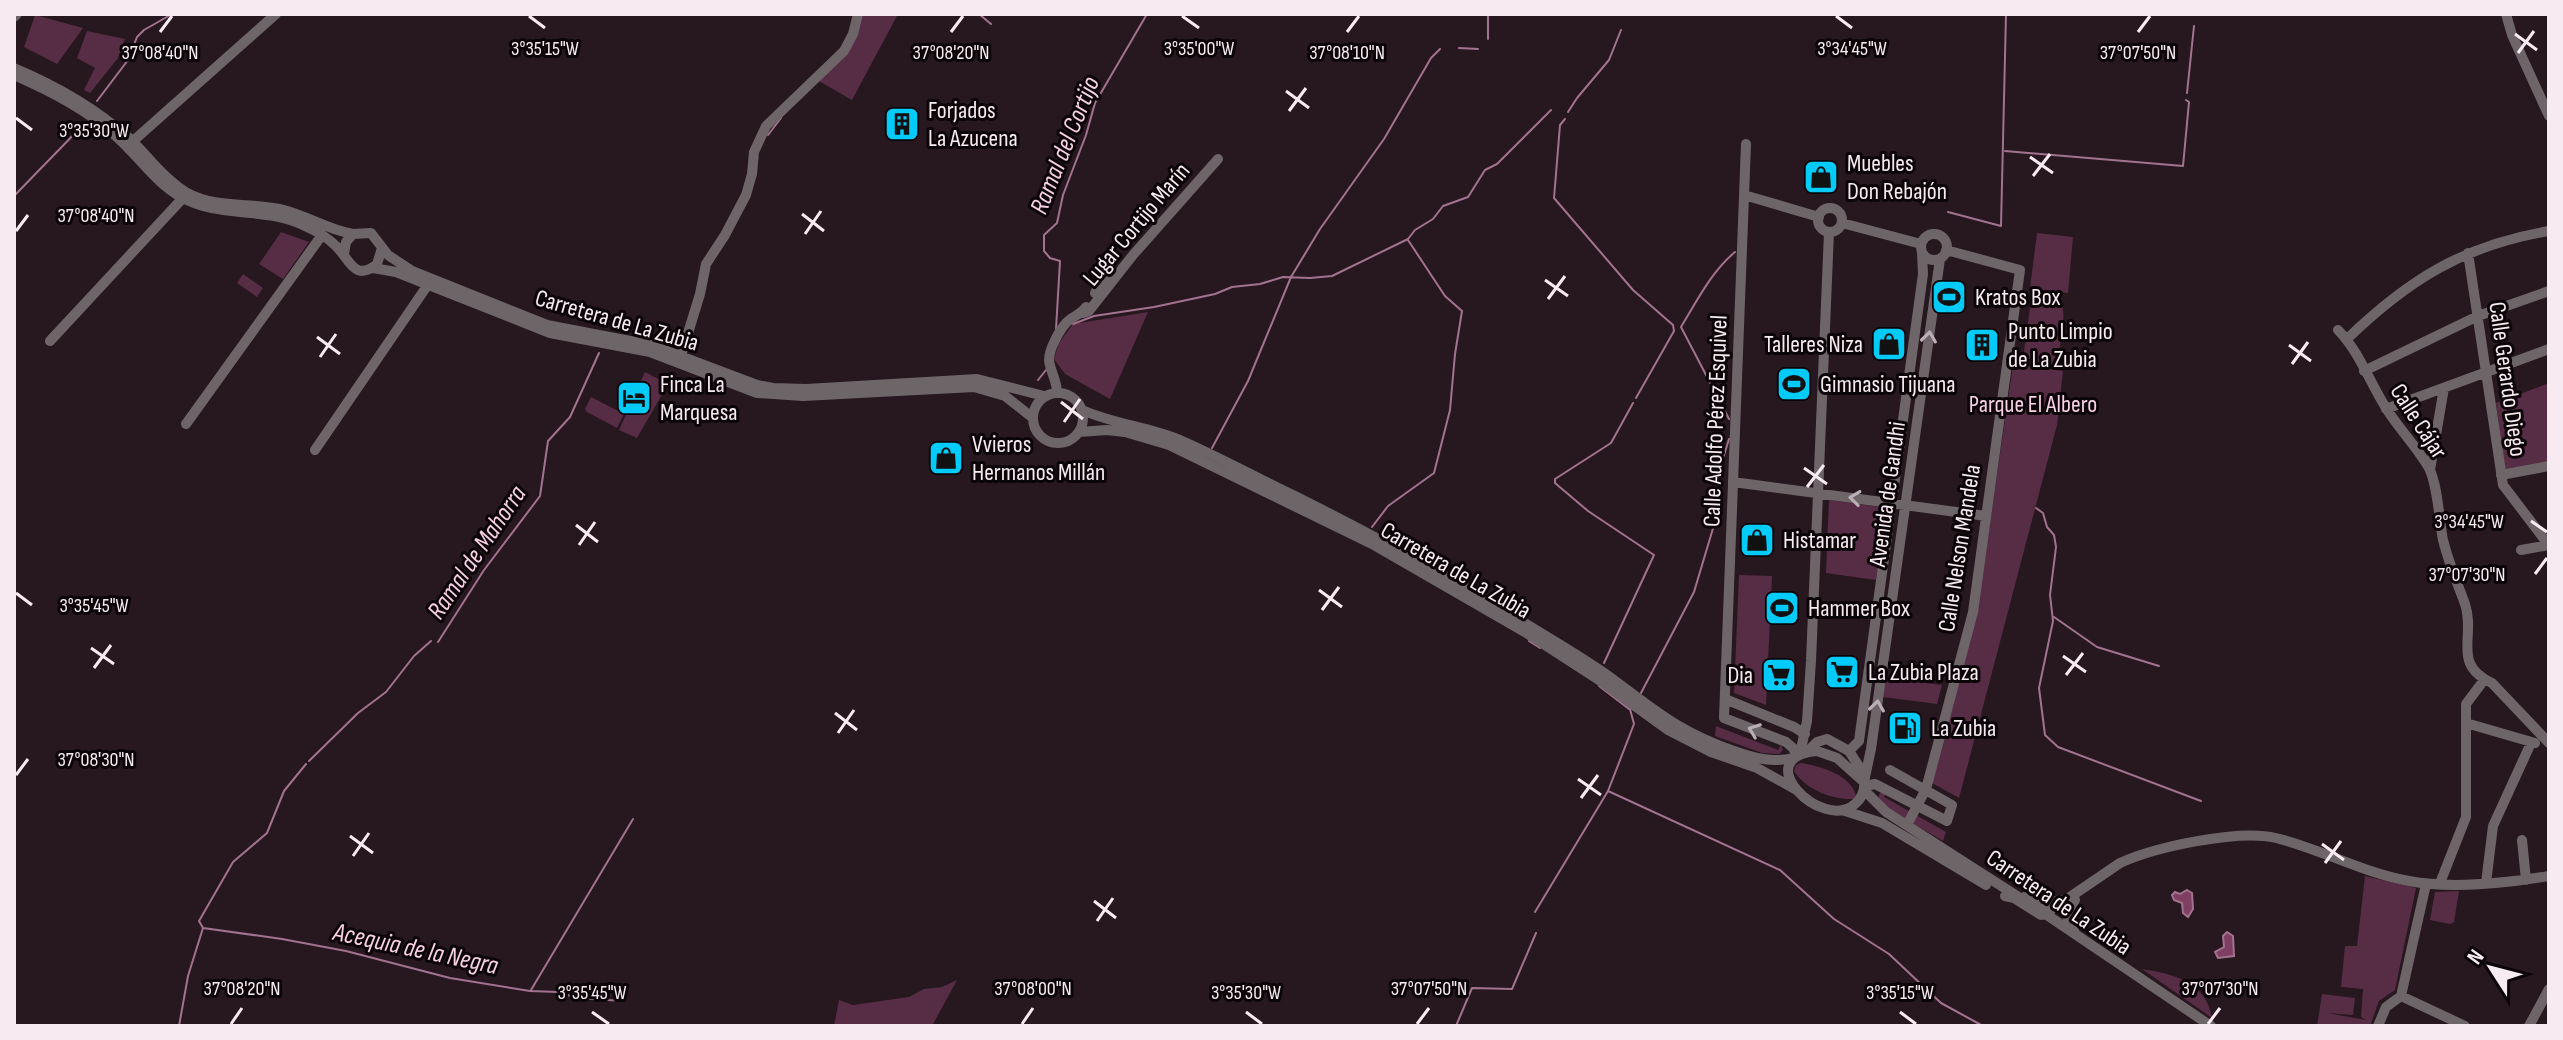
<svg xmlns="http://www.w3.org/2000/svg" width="2563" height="1040" font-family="'Sofia Sans Condensed',sans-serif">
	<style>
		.green { fill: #572d45 }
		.water { fill: #7e3f63; stroke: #a2738e; stroke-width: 2 }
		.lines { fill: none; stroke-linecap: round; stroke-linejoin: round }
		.stream { stroke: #a2738e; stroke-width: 2 }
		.minor { stroke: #6e6569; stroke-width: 10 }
		.oneway { stroke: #b9afb4 }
		.ticks { fill: none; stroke: #f7ebf1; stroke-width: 3 }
		.labels { text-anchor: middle; stroke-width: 6; stroke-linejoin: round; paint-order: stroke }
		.poi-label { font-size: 24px; fill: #f7ebf1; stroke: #0b0508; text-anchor: start }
		.street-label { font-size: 24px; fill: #f7ebf1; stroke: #0b0508 }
		.park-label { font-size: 24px; fill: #f9d2e6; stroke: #0b0508 }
		.water-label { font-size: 26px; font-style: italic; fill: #f8d0e4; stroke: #0b0508 }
		.ticks-label { font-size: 20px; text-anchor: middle; fill: #f7ebf1; stroke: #0b0508; stroke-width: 6; stroke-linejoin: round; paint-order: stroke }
	</style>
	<rect width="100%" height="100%" fill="#27171f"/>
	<path class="green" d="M862,14H898L852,100L817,80C838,60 858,43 862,14Z
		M35,15L83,28L57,64L24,47Z
		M87,31L125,39L118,58L90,93L84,90L95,68L77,58Z
		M281,232L309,242L283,279L259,264Z
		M2037,233L2073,237L2068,293L2030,288Z
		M243,274L263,288L257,297L237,283Z
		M2044,295C2069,297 2064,318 2061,336C2060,344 2061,355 2055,362C2052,365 2048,366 2044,368L2063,371L2057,425L1959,798L1932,783L1977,613L2013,365L2035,367L2028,361L2024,351L2030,308L2034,301Z
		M1148,312L1110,399L1065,374L1054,359L1059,343L1073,324Z
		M645,372L668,384L637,438L619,430Z
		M2549,383V463L2505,470L2496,403Z
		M591,397L624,414L617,428L587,412L585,409Z
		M1829,500L1886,508L1876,580L1826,573Z
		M1739,575L1772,576L1766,705L1734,693Z
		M1886,678L1942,685L1937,704L1883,697Z
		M1716,726L1778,750L1781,745L1783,750L1779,754L1762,753L1715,736Z
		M1801,763C1820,766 1852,775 1856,796L1853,799C1832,800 1805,789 1794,771L1796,765Z
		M1886,792L1884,797L1946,832L1943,841L1888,809L1878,799L1880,793Z
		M2365,876L2416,888L2395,990L2379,1001L2370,1026H2317L2322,994L2355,998L2353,1015L2327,1013L2366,1020L2361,1017L2363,989L2341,987L2345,946H2357Z
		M2459,891L2454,922L2450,924L2430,920L2435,892Z
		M2142,969C2173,974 2206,981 2212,1018Z
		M957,980L932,1026H834L839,1000L853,1005L909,997L924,989L942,987Z"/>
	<path class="water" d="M2187,890L2192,893L2193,909L2188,917L2183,913L2182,903L2174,900L2172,895L2175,892L2180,894Z
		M2227,932L2233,936L2234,956L2218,958L2215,952L2224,947L2223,936Z"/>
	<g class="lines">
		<path class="stream" d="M979,14L991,24
			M1488,14V39
			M2197,14V15
			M1459,48L1478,49
			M2187,93L2194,26
			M97,101L128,60L137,37L144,30L172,14
			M1568,112L1577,98L1609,60L1621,30
			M1565,119L1560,125L1554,198L1633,290L1673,325L1674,331L1636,398
			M768,135L781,118
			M2005,151L2183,166L2189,102L2186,100
			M14,196L84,124
			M1948,212L2001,226L2006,14
			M1073,324L1094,316L1154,307L1215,294L1232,287L1260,284L1283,277L1310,278L1332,276L1408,239L1415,230L1433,219L1443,206L1468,197L1485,170L1497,164L1551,110
			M1056,329L1060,261L1050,258L1044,251V235L1057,223L1063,195L1086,135L1095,103L1147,14
			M1038,380L1046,370
			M1729,419L1681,327C1697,301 1711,272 1735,252
			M1212,448L1248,381L1291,277L1320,229L1384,139L1431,58L1440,49
			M2036,508L2043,513L2047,527L2054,535L2056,547L2050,595L2053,621L2039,688L2045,735L2058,747L2201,801
			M1372,527L1388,506L1434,473L1450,410L1455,354L1462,311L1445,296L1408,240
			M2054,617L2097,647L2159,666
			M1529,641L1540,648
			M438,642L484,570L540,496L548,441L570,417L599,353
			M1604,663L1654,555L1588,511L1555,483V479L1611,443L1633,403
			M1599,686L1629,709
			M1641,693L1694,592L1714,525L1716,481L1729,439
			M309,761L358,713L386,692L414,656L431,641
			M1608,791L1780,870L1834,919L1889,954L1941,1003L1983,1026
			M1535,912L1608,791L1634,724L1630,709
			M203,928L282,939L346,951L450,978L530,991L558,992L577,998L623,1001
			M531,990L633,819
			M179,1026L188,976L203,928L199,921L233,862L267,833L284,791L306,764
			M1456,1026L1472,988L1512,989L1536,933"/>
		<path class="minor" d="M2506,14L2512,35L2549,116
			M14,17L17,14
			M14,68C57,86 94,107 129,138C148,156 164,179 187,193C216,209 253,202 284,210C308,216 328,230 353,234
			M14,75C52,92 88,110 118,138C139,157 156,183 181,197C219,219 266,206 305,226C316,231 327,237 336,246C349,258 354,283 377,264L382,248
			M132,142L276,14
			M1746,144L1724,718L1786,742L1793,748L1797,756
			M1744,195L1819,217
			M1818 220a12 12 0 1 1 24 0a12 12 0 1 1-24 0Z
			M1842,223L1921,244
			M1921 247a13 13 0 1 1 26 0a13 13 0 1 1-26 0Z
			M2468,253L2503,485L2548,544
			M344,254L346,242L353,234L371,233L388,255L412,271L547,325L651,345L757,385L773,388L806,389L977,379L1044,396
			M373,268L396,272L550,333L650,352L757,393L803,396L974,387L1005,396L1033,418
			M1095,293L1112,261
			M1083,313L1089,311L1133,255L1218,159
			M2338,330C2359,351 2370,383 2386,408C2399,429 2417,447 2429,468C2438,486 2439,520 2443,540C2449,564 2457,582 2465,604C2476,637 2451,664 2492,683L2549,743
			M2347,339C2408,280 2464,245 2549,231
			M50,341L182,199
			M681,356L700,294L706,264L725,235L746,195L752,174L754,152L766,126L844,51L853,34L858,14
			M2364,371L2478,316L2549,291
			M1057,393C1057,380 1050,371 1049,360C1049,349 1059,331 1066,323C1072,316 1081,315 1086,307
			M1033 418a25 25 0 1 1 50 0a25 25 0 1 1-50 0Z
			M2386,409L2549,349
			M1082,410C1114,424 1148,427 1180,440C1219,457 1257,478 1295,496C1373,535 1449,576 1523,622C1552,640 1582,657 1610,677C1656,711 1679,732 1734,751C1754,758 1772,763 1793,758
			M186,424L322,235
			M1079,432L1107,430L1125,432L1169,445L1372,544L1528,634L1596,678L1668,730L1711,752L1757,768L1795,789
			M315,450L427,286
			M2430,470L2444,388
			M2501,475L2549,466
			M1733,482L1986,516
			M2521,550L2549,545
			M1725,699L1794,727L1805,734
			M2466,723L2535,743
			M1817,751L1837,758L1864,782C1865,791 1862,798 1855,804C1822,833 1747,757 1817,751Z
			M1849,751L1859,741L1923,274L1922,253
			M1807,752L1817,742L1827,739L1849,751L1858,765L1856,772
			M1800,754L1807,721L1811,661L1829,232
			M1864,782L1871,749L1940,259
			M1865,786L1875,784L1947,821L1952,805L1890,770
			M1864,790L1886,812L2017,896
			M1842,810L1882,823L1986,885
			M1907,825L1926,789L1973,612L2020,270L1946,250
			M2522,840L2526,880
			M2440,883L2466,817V704L2484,680
			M2486,883L2493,826L2531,743
			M2005,896L2014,898L2041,915L2045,914L2120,863C2155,847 2238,829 2276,838C2321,849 2363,873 2409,881C2451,889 2507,883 2549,876
			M2024,897L2042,904L2061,900
			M2041,911L2211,1026
			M2074,930L2066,914L2075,900
			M2401,996L2465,1026
			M2378,1026L2386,1007L2401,996L2426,884
			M2529,1026L2549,989"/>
	</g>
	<defs><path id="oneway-chevron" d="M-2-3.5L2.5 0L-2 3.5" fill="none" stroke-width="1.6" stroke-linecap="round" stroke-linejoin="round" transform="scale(2)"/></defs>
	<g class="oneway">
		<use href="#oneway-chevron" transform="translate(1929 337) rotate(-82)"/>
		<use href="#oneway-chevron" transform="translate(1855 498) rotate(-173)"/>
		<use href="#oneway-chevron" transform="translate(1877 706) rotate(-82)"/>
		<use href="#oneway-chevron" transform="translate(1754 730) rotate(-159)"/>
	</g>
	<path class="ticks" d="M529,16L545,28M1182,16L1199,28M1836,16L1852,28M160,32L172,16M951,32L963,16M1347,32L1359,16M2138,32L2150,16M2515,34L2537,50M2518,53L2534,31M1286,91L1309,108M1289,111L1306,88M16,118L32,130M2030,157L2053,173M2033,176L2050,154M802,214L824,231M16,231L28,215M805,234L821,211M1545,280L1568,296M1548,299L1565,276M317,337L340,354M2289,345L2311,361M320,357L336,334M2292,364L2308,342M1061,402L1083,419M1064,422L1080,399M1804,468L1827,484M1807,487L1824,465M2531,521L2547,532M576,525L598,542M579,545L595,522M2535,574L2547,558M1319,590L1342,607M16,593L32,605M1322,610L1339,587M91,648L114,664M2063,656L2086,672M94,668L111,645M2066,675L2083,653M835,713L857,730M838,733L854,710M16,775L28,759M1578,779L1601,795M1581,798L1598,775M350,836L373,853M2322,844L2344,860M353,856L369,833M2325,863L2341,841M1094,901L1116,918M1097,921L1113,898M592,1012L609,1024M1246,1012L1262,1024M1900,1012L1916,1024M231,1024L242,1008M1022,1024L1033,1008M1417,1024L1429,1008M2208,1024L2220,1008"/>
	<defs>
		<g id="building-square" transform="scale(1.8)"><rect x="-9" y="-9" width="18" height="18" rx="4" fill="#02cbf9" stroke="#0b0508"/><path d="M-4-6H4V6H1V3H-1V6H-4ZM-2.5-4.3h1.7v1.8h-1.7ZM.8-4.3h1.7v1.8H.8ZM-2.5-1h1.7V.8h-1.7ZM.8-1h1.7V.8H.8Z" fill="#111"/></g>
		<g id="shop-square" transform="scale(1.8)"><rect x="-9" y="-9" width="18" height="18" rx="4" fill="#02cbf9" stroke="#0b0508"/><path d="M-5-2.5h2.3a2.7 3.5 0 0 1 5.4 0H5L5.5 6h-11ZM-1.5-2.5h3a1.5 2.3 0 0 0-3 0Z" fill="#111"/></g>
		<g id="stadium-square" transform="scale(1.8)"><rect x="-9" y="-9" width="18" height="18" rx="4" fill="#02cbf9" stroke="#0b0508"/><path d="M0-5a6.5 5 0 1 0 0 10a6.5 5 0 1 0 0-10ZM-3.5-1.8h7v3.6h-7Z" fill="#111"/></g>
		<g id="hotel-square" transform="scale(1.8)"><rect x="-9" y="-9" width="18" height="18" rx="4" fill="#02cbf9" stroke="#0b0508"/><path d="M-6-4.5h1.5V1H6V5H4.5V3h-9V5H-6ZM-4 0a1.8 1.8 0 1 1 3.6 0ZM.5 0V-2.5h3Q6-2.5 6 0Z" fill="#111"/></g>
		<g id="supermarket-square" transform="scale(1.8)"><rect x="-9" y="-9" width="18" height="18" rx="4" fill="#02cbf9" stroke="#0b0508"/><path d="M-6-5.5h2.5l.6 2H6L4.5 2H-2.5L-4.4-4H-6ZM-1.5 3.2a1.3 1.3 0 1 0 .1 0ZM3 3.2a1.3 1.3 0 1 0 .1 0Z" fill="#111"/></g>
		<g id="fuel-square" transform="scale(1.8)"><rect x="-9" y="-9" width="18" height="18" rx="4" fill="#02cbf9" stroke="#0b0508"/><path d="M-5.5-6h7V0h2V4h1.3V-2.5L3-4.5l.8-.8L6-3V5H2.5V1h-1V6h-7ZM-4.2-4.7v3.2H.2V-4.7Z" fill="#111"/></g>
	</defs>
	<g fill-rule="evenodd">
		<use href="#building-square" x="902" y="124"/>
		<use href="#shop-square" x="1821" y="177"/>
		<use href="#stadium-square" x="1949" y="297"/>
		<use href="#shop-square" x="1889" y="344"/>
		<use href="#building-square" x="1982" y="345"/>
		<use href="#stadium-square" x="1794" y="384"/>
		<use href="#hotel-square" x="634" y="398"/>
		<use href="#shop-square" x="946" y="458"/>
		<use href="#shop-square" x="1757" y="540"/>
		<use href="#stadium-square" x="1782" y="608"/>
		<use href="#supermarket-square" x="1842" y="672"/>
		<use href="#supermarket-square" x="1779" y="675"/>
		<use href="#fuel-square" x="1905" y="728"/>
	</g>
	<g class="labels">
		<g class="poi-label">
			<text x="928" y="118">Forjados<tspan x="928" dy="28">La Azucena</tspan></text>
			<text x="1847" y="171">Muebles<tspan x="1847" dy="28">Don Rebajón</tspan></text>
			<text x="1975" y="305">Kratos Box</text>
			<text x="2008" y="339">Punto Limpio<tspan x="2008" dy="28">de La Zubia</tspan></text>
			<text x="1863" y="352" text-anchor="end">Talleres Niza</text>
			<text x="660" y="392">Finca La<tspan x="660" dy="28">Marquesa</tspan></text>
			<text x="1820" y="392">Gimnasio Tijuana</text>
			<text x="972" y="452">Vvieros<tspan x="972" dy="28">Hermanos Millán</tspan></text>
			<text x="1783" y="548">Histamar</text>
			<text x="1808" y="616">Hammer Box</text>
			<text x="1868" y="680">La Zubia Plaza</text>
			<text x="1753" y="683" text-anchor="end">Dia</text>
			<text x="1931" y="736">La Zubia</text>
		</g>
		<g class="street-label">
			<text transform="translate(1136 224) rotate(-50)" y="8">Lugar Cortijo Marín</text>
			<text transform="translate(617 320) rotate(16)" y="8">Carretera de La Zubia</text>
			<text transform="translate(2508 379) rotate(82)" y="8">Calle Gerardo Diego</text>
			<text transform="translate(1715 421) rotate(-88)" y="8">Calle Adolfo Pérez Esquivel</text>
			<text transform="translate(2419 421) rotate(57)" y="8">Calle Cájar</text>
			<text transform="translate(1887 494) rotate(-82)" y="8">Avenida de Gandhi</text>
			<text transform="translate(1959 548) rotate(-81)" y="8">Calle Nelson Mandela</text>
			<text transform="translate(1456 570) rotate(30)" y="8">Carretera de La Zubia</text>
			<text transform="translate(2059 902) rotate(34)" y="8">Carretera de La Zubia</text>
		</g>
		<g class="park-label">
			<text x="2033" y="412">Parque El Albero</text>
		</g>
		<g class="water-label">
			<text transform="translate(1064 145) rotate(-68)" y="9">Ramal del Cortijo</text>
			<text transform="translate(476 552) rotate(-56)" y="9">Ramal de Mahorra</text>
			<text transform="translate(416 948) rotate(12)" y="9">Acequia de la Negra</text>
		</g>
	</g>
	<g class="ticks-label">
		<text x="545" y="55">3°35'15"W</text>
		<text x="1199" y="55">3°35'00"W</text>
		<text x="1852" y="55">3°34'45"W</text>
		<text x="1347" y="59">37°08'10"N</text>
		<text x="160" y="59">37°08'40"N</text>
		<text x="951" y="59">37°08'20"N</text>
		<text x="2138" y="59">37°07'50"N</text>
		<text x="94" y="137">3°35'30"W</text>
		<text x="96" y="222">37°08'40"N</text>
		<text x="2469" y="528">3°34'45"W</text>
		<text x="2467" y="581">37°07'30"N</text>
		<text x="94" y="612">3°35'45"W</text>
		<text x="96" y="766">37°08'30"N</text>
		<text x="242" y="995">37°08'20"N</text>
		<text x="1033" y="995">37°08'00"N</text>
		<text x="1429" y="995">37°07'50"N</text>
		<text x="2220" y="995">37°07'30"N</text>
		<text x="592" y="999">3°35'45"W</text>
		<text x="1246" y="999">3°35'30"W</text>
		<text x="1900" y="999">3°35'15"W</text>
	</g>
	<rect width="2563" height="1040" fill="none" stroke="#f7ebf1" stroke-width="32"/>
	<g transform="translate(2491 968) rotate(306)" stroke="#0b0508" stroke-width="6" paint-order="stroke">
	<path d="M0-6L14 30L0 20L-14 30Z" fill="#f7ebf1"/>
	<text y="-12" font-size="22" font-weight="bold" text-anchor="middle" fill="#f7ebf1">N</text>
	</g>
</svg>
